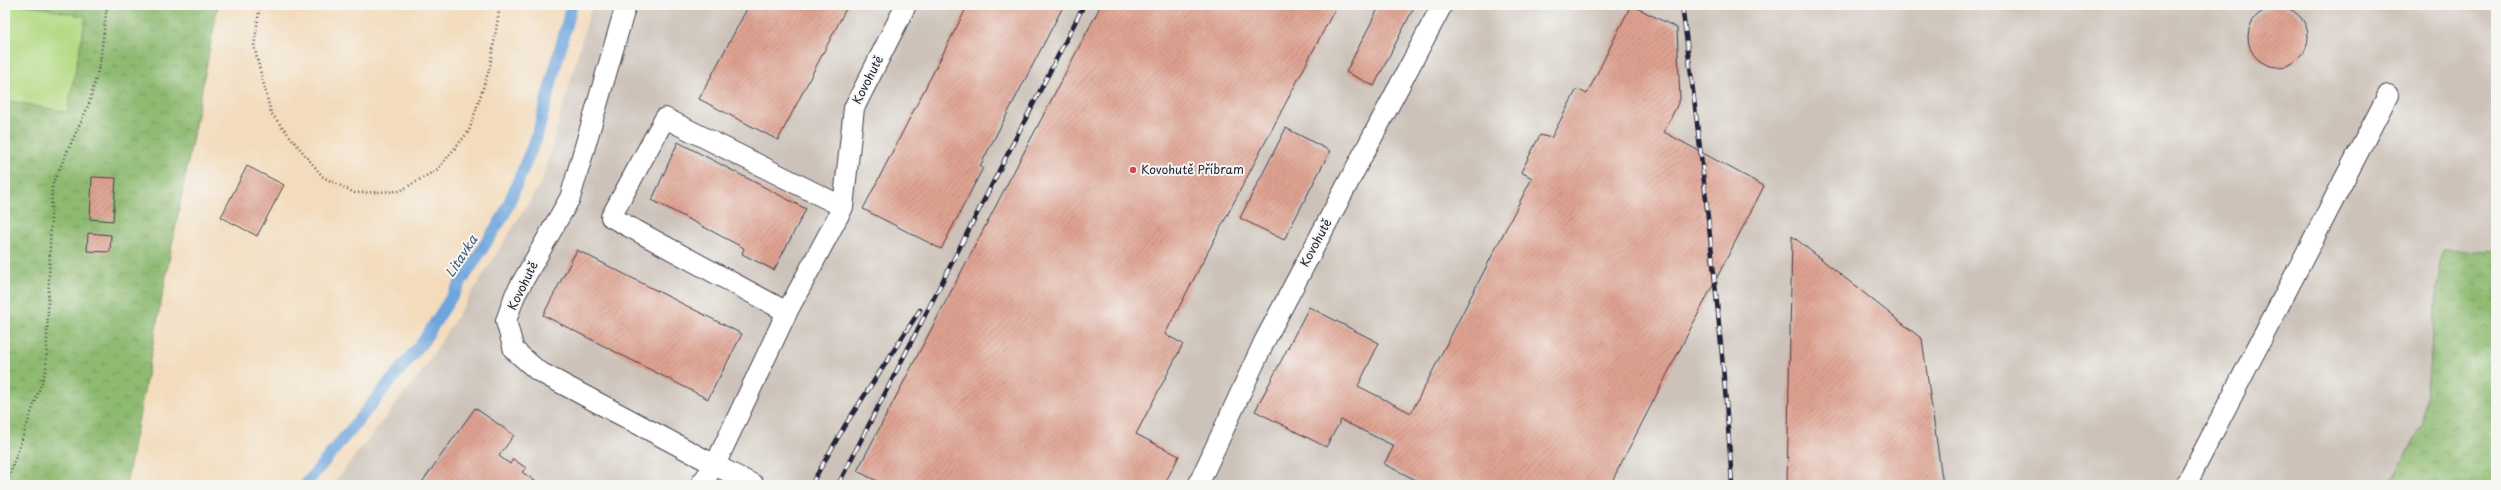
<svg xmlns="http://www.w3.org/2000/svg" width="2501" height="490" font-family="'Playpen Sans',sans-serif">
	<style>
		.industrial { fill: #ccc2b9 }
		.forest { fill: url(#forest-crowns); stroke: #586e56 }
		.garden { fill: #b3da83; stroke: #6a7e5f }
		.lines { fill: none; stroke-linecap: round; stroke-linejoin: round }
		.stream { stroke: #6ea4dc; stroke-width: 12 }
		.building { fill: url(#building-hatch) }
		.lane-casing { stroke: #413e4e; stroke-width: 22 }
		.path { stroke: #413e4e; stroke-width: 2.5; stroke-dasharray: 1 3; stroke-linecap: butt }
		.lane { stroke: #fff; stroke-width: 20 }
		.rail-casing { stroke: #22223b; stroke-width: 4.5 }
		.rail { stroke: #f6f6f2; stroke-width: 3; stroke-dasharray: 9; stroke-linecap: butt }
		.poi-dot { fill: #d1495b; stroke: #f6f6f2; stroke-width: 1.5 }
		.labels { text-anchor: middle; stroke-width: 4; stroke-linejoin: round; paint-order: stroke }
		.street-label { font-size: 12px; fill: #22223b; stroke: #f6f6f2 }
		.poi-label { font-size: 12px; fill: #22223b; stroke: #f6f6f2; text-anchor: start }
		.water-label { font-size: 13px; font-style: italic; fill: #40567b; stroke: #f6f6f2 }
	</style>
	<defs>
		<pattern id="forest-crowns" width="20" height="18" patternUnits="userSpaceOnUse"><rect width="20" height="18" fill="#8eba71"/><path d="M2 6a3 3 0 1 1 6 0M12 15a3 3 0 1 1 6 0" fill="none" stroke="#74975e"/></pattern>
		<pattern id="building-hatch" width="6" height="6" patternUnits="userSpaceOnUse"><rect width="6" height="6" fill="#dfa291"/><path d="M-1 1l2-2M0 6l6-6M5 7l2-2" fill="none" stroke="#b48478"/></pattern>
	</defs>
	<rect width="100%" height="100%" fill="#f6f6f2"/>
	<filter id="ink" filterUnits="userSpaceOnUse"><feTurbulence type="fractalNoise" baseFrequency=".025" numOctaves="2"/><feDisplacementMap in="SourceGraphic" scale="8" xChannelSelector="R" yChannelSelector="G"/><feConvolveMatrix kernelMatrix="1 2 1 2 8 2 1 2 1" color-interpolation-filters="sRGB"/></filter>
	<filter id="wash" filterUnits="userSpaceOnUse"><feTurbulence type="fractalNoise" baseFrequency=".012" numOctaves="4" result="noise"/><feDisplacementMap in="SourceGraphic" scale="16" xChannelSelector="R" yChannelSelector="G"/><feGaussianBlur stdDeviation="0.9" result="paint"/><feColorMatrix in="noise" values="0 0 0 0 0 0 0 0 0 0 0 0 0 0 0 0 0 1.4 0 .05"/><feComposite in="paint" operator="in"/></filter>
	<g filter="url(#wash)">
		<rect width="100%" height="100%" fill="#f3dbbb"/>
		<path class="industrial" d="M592,5H2496V252L2442,250L2423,425L2389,485H332L423,370L541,183Z"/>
		<path class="forest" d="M5,5H218L126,485H5Z
			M2442,250L2496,252V485H2389L2423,425Z"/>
		<path class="garden" d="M5,5H28L86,17L67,112L5,100Z"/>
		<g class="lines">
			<path class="stream" d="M305,485L422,343L504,215L537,136L572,5"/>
		</g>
		<g id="blocks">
			<path class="building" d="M749,5H848L778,140L699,99Z
				M968,5H1064L980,166L983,168L941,249L863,209Z
				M1101,5H1337L1165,334L1183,344L1136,434L1179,456L1164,485H885L857,471Z
				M1380,5H1415L1374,86L1346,72Z
				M1631,5L1677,28L1680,99L1664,132L1764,186L1610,485H1426L1384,464L1394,446L1341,420L1326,447L1255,411L1309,307L1379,343L1358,386L1411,413L1532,178L1521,172L1540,135L1551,138L1577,89L1587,94Z
				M2248 37a30 30 0 1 1 60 0a30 30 0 1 1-60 0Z
				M1286,128L1330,151L1284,240L1240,218Z
				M678,142L806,209L774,270L742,254L744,248L652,200Z
				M247,166L284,185L257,236L221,217Z
				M92,177L116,178L113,221L90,219Z
				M88,233L111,235L110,252L87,251Z
				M1792,236L1922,339L1943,485H1787Z
				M577,250L742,334L708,399L543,315Z
				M475,408L514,435L499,456L510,464L513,459L526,468L522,472L535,481L532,485H420Z"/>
		</g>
	</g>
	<g filter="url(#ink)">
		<use href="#blocks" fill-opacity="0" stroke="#413e4e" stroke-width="1"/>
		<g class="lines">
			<g class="lane-casing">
				<path id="lane" d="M626,5L570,198L515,295L506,321L514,350L538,371L715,465L700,485
					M787,312L611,217L665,118L843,207
					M754,485L715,465L787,312L843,207L854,108L906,5
					M1198,485L1264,342L1442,5
					M2186,485L2388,95"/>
			</g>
			<path class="path" d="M260,5L254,46L271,113L323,177L355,193L400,191L438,169L469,131L490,67L500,5
				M6,485L46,370L52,185L89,104L100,63L107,5"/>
			<use href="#lane" class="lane"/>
			<g class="rail-casing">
				<path id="rail" d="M1682,5C1703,164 1722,324 1732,485
					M811,485L844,427L920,310
					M838,485L1084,5"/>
			</g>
			<use href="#rail" class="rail"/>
		</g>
	</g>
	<circle class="poi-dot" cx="1133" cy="170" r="4"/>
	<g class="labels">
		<g class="street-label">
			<text transform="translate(868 80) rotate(-63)" y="4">Kovohutě</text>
			<text transform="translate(1316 243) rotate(-62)" y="4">Kovohutě</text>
			<text transform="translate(523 286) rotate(-64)" y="4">Kovohutě</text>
		</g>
		<g class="poi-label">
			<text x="1141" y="174">Kovohutě Příbram</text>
		</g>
		<g class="water-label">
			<text transform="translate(461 256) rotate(-57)" y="5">Litavka</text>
		</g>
	</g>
	<rect width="2501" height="490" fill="none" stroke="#f6f6f2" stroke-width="20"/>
</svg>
